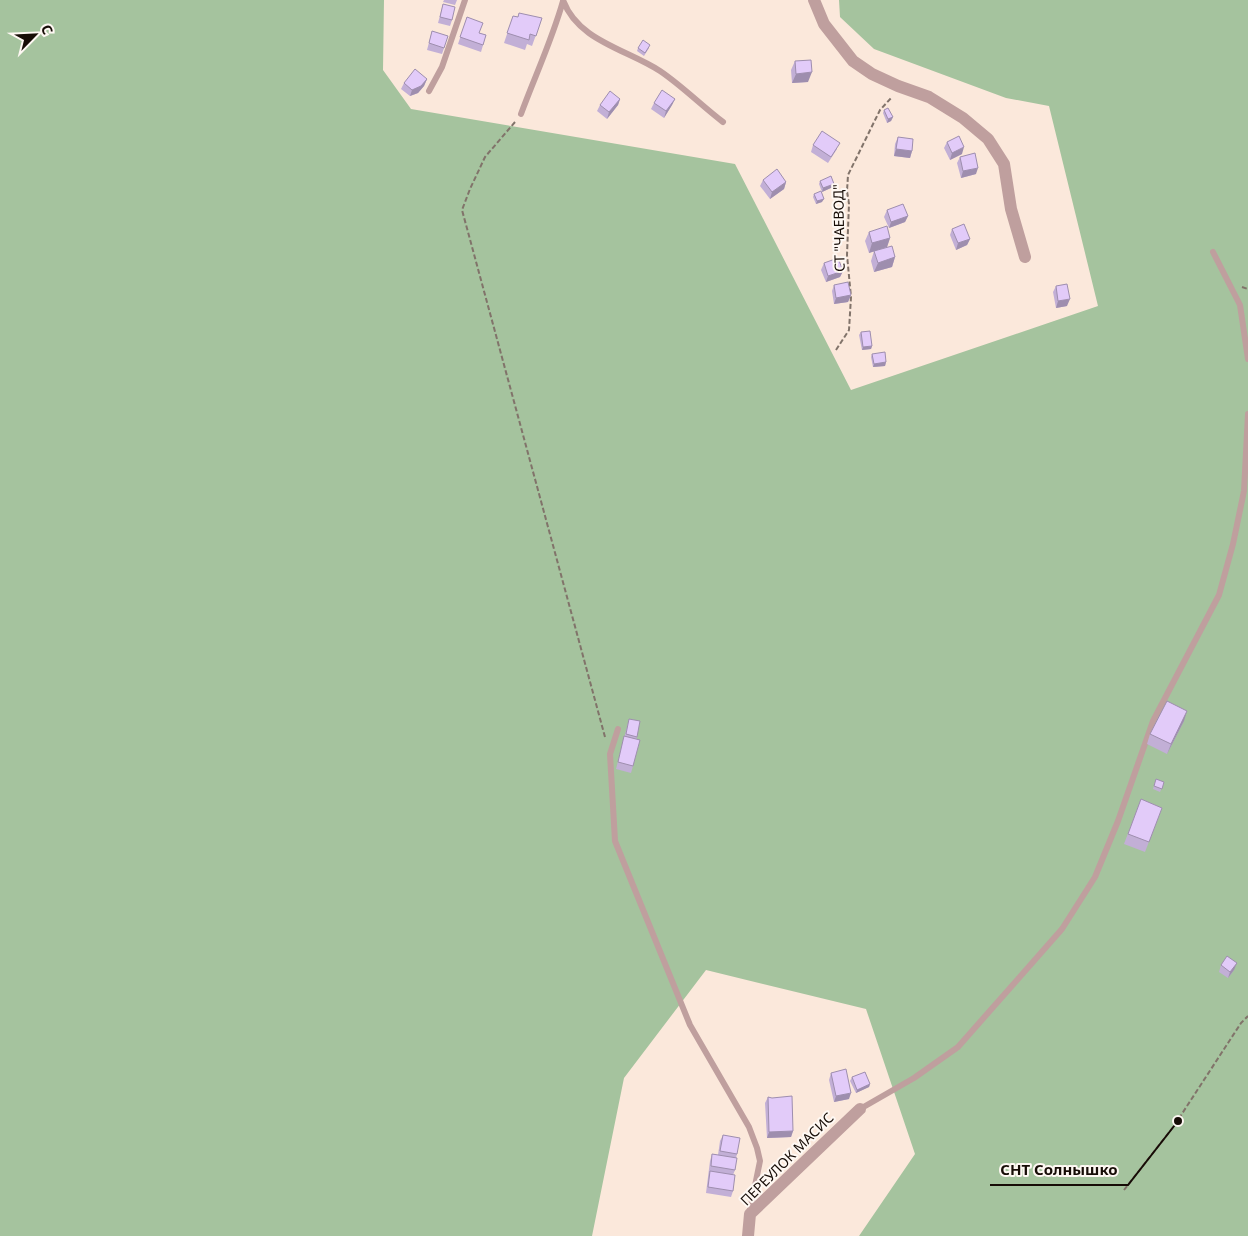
<svg xmlns="http://www.w3.org/2000/svg" width="1248" height="1236" font-family="'Noto Sans',sans-serif">
	<style>
		.green { fill: #a5c39e }
		.lines { fill: none; stroke-linecap: round; stroke-linejoin: round }
		.path { stroke: #81736a; stroke-width: 2; stroke-dasharray: 5 2.5; stroke-linecap: butt }
		.lane { stroke: #bf9f9e; stroke-width: 6 }
		.street { stroke: #bf9f9e; stroke-width: 12 }
		.wall { fill: #c2afd6 }
		.shaded-wall { fill: #9e8eae }
		.building { fill: #e2cbf9; stroke: #9e8eae }
		.labels { text-anchor: middle; stroke-width: 4; stroke-linejoin: round; paint-order: stroke }
		.street-label { font-size: 14px; fill: #160c06; stroke: #fef8f3 }
		.leader { fill: none; stroke: #160c06; stroke-width: 2 }
		.callout-dot { fill: #160c06; stroke: #fef8f3; stroke-width: 2 }
		.callout-label { font-size: 15px; text-anchor: middle; font-weight: bold; fill: #160c06; stroke: #fef8f3; stroke-width: 4; stroke-linejoin: round; paint-order: stroke }
	</style>
	<rect width="100%" height="100%" fill="#fbe8db"/>
	<path class="green" d="M0,0H384L383,70L411,109L735,164L851,390L1098,306L1049,106L1006,98L874,49L840,17L839,0H1248V1236H859L915,1154L866,1009L706,970L624,1078L592,1236H0Z"/>
	<g class="lines">
		<path class="path" d="M515,122L485,157L470,189L462,210L605,737
			M1242,287L1248,289
			M836,350L849,330L851,297L847,255L849,204L847,191L848,175L880,110L892,97
			M1124,1190L1174,1126L1241,1023L1248,1016"/>
		<path class="lane" d="M563,0C578,41 626,49 660,71C681,85 702,106 723,122
			M429,91L442,67L465,0
			M521,114C535,76 552,40 563,1
			M1213,252L1240,305L1248,359
			M618,729L610,754L615,841L690,1025L749,1127L757,1148L760,1161L750,1210
			M860,1109L914,1078L958,1047L1062,929L1095,877L1118,821L1153,721L1219,595L1233,544L1244,491L1248,414"/>
		<path class="street" d="M814,0L824,24L853,61L872,74L898,86L929,97L963,118L988,139L1004,164L1011,209L1025,257
			M748,1236L750,1214L860,1109"/>
	</g>
	<path class="wall" d="M444,0H457L455,5L443,2Z
		M443,4L452,20L450,26L438,23Z
		M513,16L518,17L542,18L532,46L527,44L525,50L504,43Z
		M467,17L479,33L486,35L481,52L458,44Z
		M432,31L444,48L442,54L427,50Z
		M638,48H649L644,56L637,51Z
		M795,61L808,82L792,83L791,70Z
		M427,79L424,86L418,93L410,96L401,89L404,83Z
		M620,99L618,105L607,119L597,111L600,105Z
		M675,99L672,105L664,118L651,109L654,103Z
		M884,110L893,117L891,121L887,123L883,113Z
		M898,137L912,151L910,158L894,156L895,144Z
		M947,142L962,154L950,160L944,148Z
		M813,145L837,149L828,163L811,152Z
		M960,157L976,174L961,178L957,163Z
		M763,180L786,182L784,189L770,199L760,186Z
		M820,181L833,187L822,192L819,184Z
		M814,194L822,202L816,204L813,197Z
		M887,210L908,216L905,222L889,228L884,217Z
		M952,229L970,239L967,245L956,250L950,235Z
		M869,232L890,238L887,247L869,253L865,241Z
		M874,251L895,257L892,267L874,272L871,261Z
		M824,263L843,271L840,277L826,282L821,270Z
		M834,285L851,295L848,302L834,304L832,291Z
		M1056,286L1067,306L1056,308L1053,292Z
		M861,332L872,346L871,349L862,350L859,335Z
		M872,354L886,362L885,366L873,367L871,357Z
		M629,719L637,737L633,766L631,773L616,769Z
		M1184,721L1167,754L1147,744L1150,734Z
		M1156,779L1164,782L1160,792L1153,789Z
		M1141,799L1162,808L1145,852L1124,844Z
		M1221,965L1234,970L1228,978L1219,972Z
		M831,1073L849,1099L834,1102L829,1080Z
		M852,1077L870,1084L869,1087L856,1093L850,1081Z
		M768,1097L793,1131L791,1137L767,1138L765,1103Z
		M723,1135L737,1154L736,1158L735,1170L733,1175V1191L731,1197L706,1193L710,1161L712,1154L718,1155L720,1141Z"/>
	<path class="shaded-wall" d="M812,72L808,82L792,83L796,74Z
		M427,79L424,86L418,93L410,96L412,90Z
		M620,99L618,105L607,119L609,112Z
		M675,99L672,105L664,118L666,111Z
		M893,117L891,121L887,123L888,119Z
		M964,147L962,154L950,160L952,153Z
		M896,149L912,151L910,158L894,156Z
		M978,168L976,174L961,178L963,171Z
		M786,182L784,189L770,199L772,192Z
		M834,184L833,187L822,192L823,188Z
		M824,199L822,202L816,204L817,201Z
		M908,216L905,222L889,228L891,222Z
		M890,238L887,247L869,253L872,243Z
		M970,239L967,245L956,250L958,243Z
		M895,257L892,267L874,272L878,263Z
		M843,271L840,277L826,282L828,276Z
		M851,295L848,302L834,304L836,298Z
		M1070,299L1067,306L1056,308L1058,301Z
		M872,346L871,349L862,350L863,347Z
		M886,362L885,366L873,367L874,364Z
		M1187,711L1184,721L1167,754L1171,744Z
		M1237,963L1234,970L1228,978L1230,972Z
		M870,1084L869,1087L856,1093L857,1090Z
		M851,1093L849,1099L834,1102L836,1096Z
		M793,1131L791,1137L767,1138L769,1132Z"/>
	<path class="building" d="M443,4L455,7L452,20L440,17Z
		M519,13L542,18L536,36L530,34L529,40L507,33L513,16L518,17Z
		M467,17L483,23L479,33L486,35L483,45L460,37Z
		M432,31L448,36L444,48L429,43Z
		M643,40L650,45L645,53L638,48Z
		M811,60L812,72L796,74L795,61Z
		M415,69L427,79L421,86L412,90L404,83Z
		M662,90L675,99L666,111L654,103Z
		M610,91L620,99L609,112L600,105Z
		M888,108L893,117L888,119L884,110Z
		M822,131L840,143L831,157L813,145Z
		M959,136L964,147L952,153L947,142Z
		M898,137L913,139L912,151L896,149Z
		M975,153L978,168L963,171L960,157Z
		M777,169L786,182L772,192L763,180Z
		M831,176L834,184L823,188L820,181Z
		M821,191L824,199L817,201L814,194Z
		M903,204L908,216L891,222L887,210Z
		M964,224L970,239L958,243L952,229Z
		M887,226L890,238L872,243L869,232Z
		M892,246L895,257L878,263L874,251Z
		M838,258L843,271L828,276L824,263Z
		M848,282L851,295L836,298L834,285Z
		M1067,284L1070,299L1058,301L1056,286Z
		M870,331L872,346L863,347L861,332Z
		M885,352L886,362L874,364L872,354Z
		M1167,701L1187,711L1171,744L1150,734Z
		M629,719L640,721L637,737L626,734Z
		M624,736L640,740L633,766L618,762Z
		M1156,779L1164,782L1162,789L1154,786Z
		M1141,799L1162,808L1149,842L1128,834Z
		M1227,956L1237,963L1230,972L1221,965Z
		M846,1069L851,1093L836,1096L831,1073Z
		M865,1072L870,1084L857,1090L852,1077Z
		M792,1096L793,1131L769,1132L768,1097L772,1098Z
		M723,1135L740,1138L737,1154L720,1151Z
		M712,1154L737,1158L735,1170L711,1166Z
		M710,1171L735,1175L733,1191L708,1187Z"/>
	<g class="labels">
		<g class="street-label">
			<text transform="translate(839 228) rotate(-91)" y="5">СТ "ЧАЕВОД"</text>
			<text transform="translate(787 1159) rotate(-45)" y="5">ПЕРЕУЛОК МАСИС</text>
		</g>
	</g>
	<path class="leader" d="M1178 1121L1128 1185H990"/>
	<circle class="callout-dot" cx="1178" cy="1121" r="5"/>
	<g class="callout-label">
		<text x="1059" y="1175">СНТ Солнышко</text>
	</g>
	<g transform="translate(35 35) rotate(66)" stroke="#fef8f3" stroke-width="4" paint-order="stroke">
	<path d="M0-4L9 19L0 12L-9 19Z" fill="#160c06"/>
	<text y="-8" font-size="14" font-weight="bold" text-anchor="middle" fill="#160c06">С</text>
	</g>
</svg>
